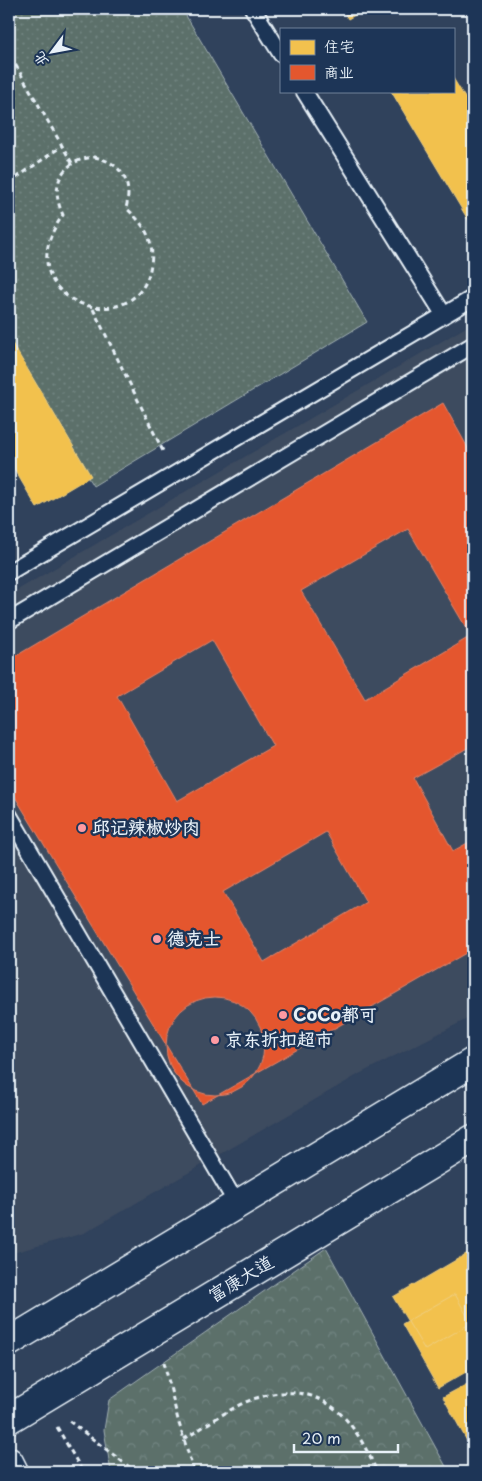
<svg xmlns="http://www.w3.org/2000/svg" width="482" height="1481" font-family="'Playpen Sans','LXGW WenKai TC',sans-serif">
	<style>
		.built { fill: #3e4b5f }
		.forest { fill: url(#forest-crowns); stroke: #a2b0b2 }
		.garden { fill: url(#garden-dots); stroke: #a2b0b2 }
		.homes { fill: #f2c14e; stroke: #efcf81 }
		.shops { fill: #e4572e; stroke: #e5856b; fill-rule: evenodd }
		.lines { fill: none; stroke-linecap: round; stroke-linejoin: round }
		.lane-casing { stroke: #e8f1f8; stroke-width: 19 }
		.secondary-casing { stroke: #e8f1f8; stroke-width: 31 }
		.path { stroke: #e8f1f8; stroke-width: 3; stroke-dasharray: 5 4; stroke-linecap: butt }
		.lane { stroke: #1d3557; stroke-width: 15 }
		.secondary { stroke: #1d3557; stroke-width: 28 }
		.poi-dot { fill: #ff9aa2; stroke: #1d3557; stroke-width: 2 }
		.labels { text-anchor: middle; stroke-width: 5; stroke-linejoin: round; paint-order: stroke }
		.poi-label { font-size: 18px; font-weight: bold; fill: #e8f1f8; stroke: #1d3557; text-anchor: start }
		.street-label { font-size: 18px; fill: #e8f1f8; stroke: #1d3557 }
	</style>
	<defs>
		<pattern id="forest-crowns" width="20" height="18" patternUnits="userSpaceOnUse" patternTransform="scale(1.25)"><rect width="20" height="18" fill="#5b706b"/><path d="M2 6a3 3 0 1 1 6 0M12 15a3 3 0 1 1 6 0" fill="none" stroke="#738581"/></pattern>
		<pattern id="garden-dots" width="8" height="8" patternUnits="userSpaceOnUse" patternTransform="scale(1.25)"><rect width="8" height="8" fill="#5b706b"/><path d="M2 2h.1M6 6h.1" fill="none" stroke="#738581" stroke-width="1.8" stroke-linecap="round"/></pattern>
	</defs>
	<rect width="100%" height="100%" fill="#30425c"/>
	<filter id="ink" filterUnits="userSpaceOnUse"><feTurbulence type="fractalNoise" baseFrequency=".02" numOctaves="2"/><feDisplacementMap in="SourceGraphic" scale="10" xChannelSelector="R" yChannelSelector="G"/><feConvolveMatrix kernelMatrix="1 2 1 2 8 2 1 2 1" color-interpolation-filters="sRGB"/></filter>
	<g filter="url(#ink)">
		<path class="built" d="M473,323V1016L361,1073L84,1233L9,1254V595Z"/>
		<path class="forest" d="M326,1248L449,1472H111L104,1430L109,1400Z"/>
		<path class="garden" d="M9,9H182L367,322L93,486L9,349Z"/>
		<path class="homes" d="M342,9H365L348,19Z
			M453,78L473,111V228L391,91H453Z
			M9,338L91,476L37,508L9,460Z
			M473,1250V1322L425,1350L393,1297Z
			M455,1294L473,1327V1368L438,1388L402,1324Z
			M473,1381V1452L443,1397Z"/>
		<path class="shops" d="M443,403L473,457V745L413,778L453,851L473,840V949L202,1104L9,787V660ZM408,529L471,636L365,699L301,591ZM212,640L273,746L177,801L117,696ZM326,832L366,902L264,962L223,892Z
			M166 1046a49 49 0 1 1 98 0a49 49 0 1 1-98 0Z"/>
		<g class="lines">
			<g class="lane-casing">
				<path id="lane" d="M253,9L281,54
					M304,91L444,315
					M9,572L473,298
					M9,621L471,346L473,349
					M9,815L238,1206"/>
			</g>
			<g class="secondary-casing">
				<path id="secondary" d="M9,1342L473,1062
					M9,1419L473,1139
					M9,1462L14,1472"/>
			</g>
			<path class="path" d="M11,57L72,163
				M94,157C121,162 133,182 126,208C144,224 155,240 151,264C140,347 0,301 63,215C49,186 61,160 94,157Z
				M9,183L62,146
				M93,309L163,451
				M164,1362L178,1420L194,1472
				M69,1421L136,1472
				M57,1427L83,1472
				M184,1439C206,1426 229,1408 253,1399C321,1377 352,1415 377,1472"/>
			<use href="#lane" class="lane"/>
			<use href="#secondary" class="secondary"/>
		</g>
	</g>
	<g class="poi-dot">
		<circle cx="82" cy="828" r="5"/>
		<circle cx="157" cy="939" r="5"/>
		<circle cx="283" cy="1015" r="5"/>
		<circle cx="215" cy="1040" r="5"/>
	</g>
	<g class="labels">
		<g class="poi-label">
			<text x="92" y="834">邱记辣椒炒肉</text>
			<text x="167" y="945">德克士</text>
			<text x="293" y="1021">CoCo都可</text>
			<text x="225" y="1046">京东折扣超市</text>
		</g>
		<g class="street-label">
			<text transform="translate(241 1279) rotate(-31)" y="6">富康大道</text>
		</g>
	</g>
	<rect width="482" height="1481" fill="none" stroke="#1d3557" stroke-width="30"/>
	<rect x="15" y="15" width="452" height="1451" fill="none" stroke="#e8f1f8" stroke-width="2" filter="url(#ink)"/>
	<rect x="280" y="28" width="175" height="65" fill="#1d3557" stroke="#6e8097"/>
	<rect x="290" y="40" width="25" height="15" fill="#f2c14e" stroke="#6e8097"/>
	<text x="324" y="52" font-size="15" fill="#e8f1f8">住宅</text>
	<rect x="290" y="65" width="25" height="15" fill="#e4572e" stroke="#6e8097"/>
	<text x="324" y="78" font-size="15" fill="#e8f1f8">商业</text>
	<g transform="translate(52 52) rotate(238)" stroke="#1d3557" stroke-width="4" paint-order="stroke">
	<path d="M0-4L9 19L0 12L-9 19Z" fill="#e8f1f8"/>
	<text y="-8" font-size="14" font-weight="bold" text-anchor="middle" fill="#e8f1f8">北</text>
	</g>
	<path d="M294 1444v8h104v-8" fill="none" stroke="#e8f1f8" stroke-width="2.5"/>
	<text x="302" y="1444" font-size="15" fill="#e8f1f8" stroke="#1d3557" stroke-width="4" paint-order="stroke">20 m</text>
</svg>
